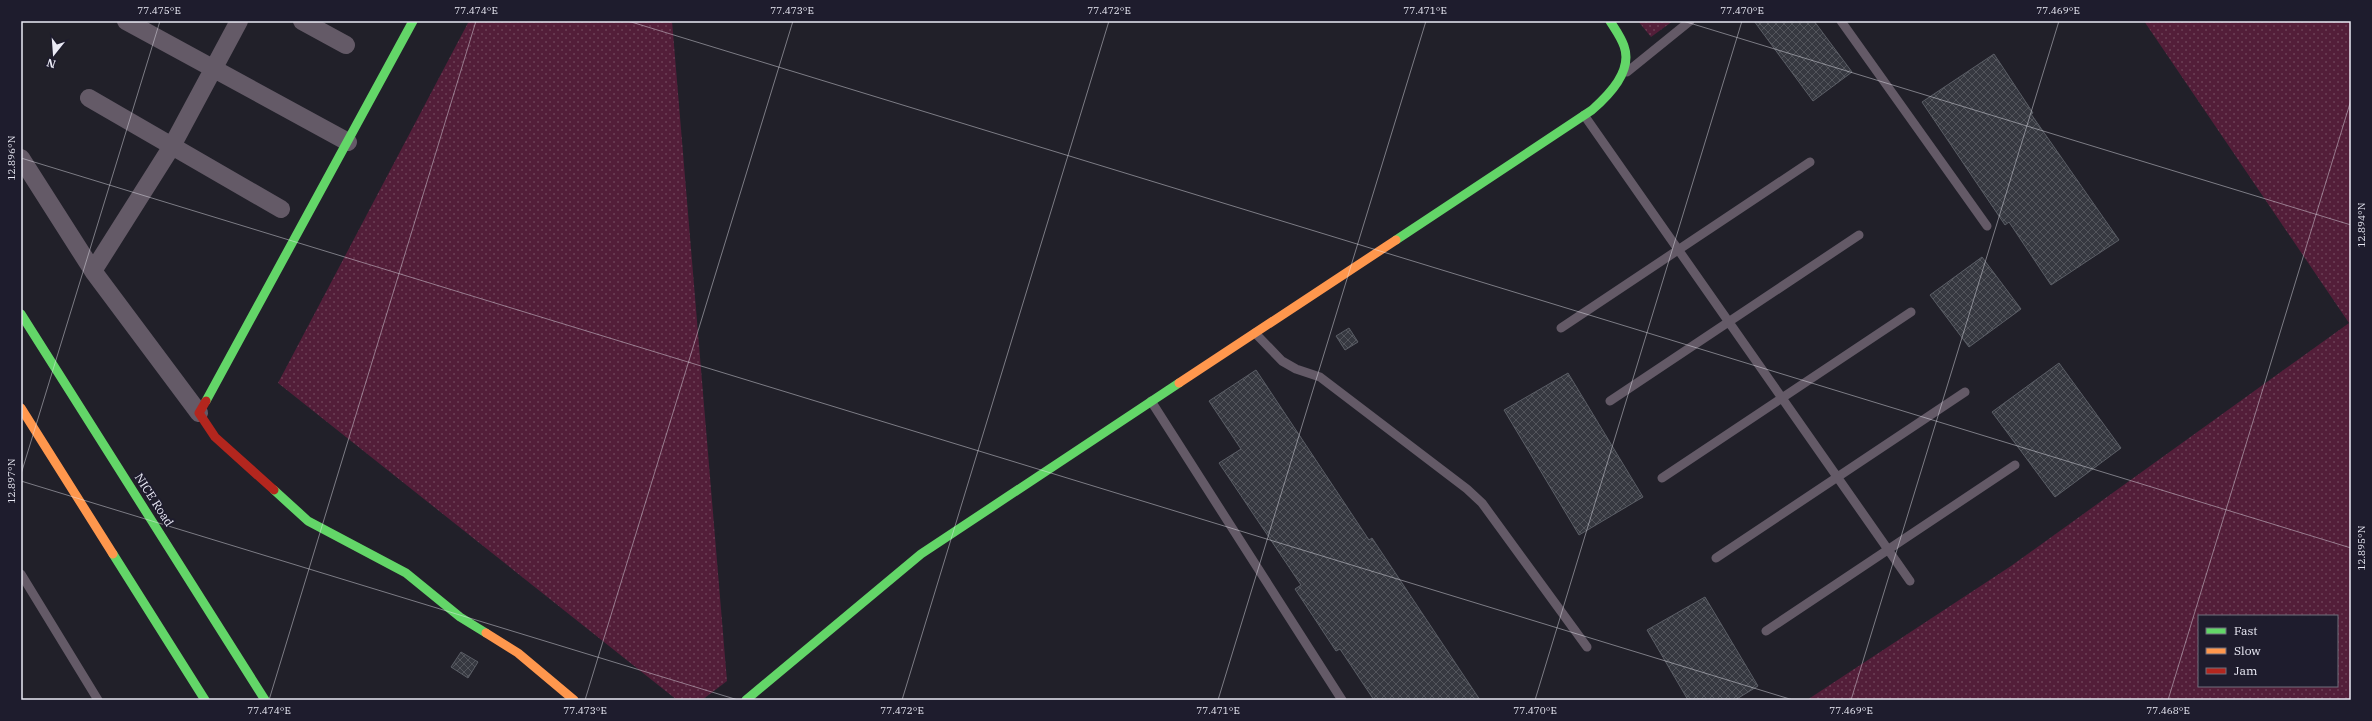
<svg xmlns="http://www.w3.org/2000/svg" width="2372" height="721" font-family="'IBM Plex Serif',serif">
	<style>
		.grass { fill: url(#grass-dots); fill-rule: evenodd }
		.building { fill: url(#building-cross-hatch); stroke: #5b5e66 }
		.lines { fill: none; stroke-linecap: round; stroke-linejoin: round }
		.lane { stroke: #645a67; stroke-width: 9 }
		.street { stroke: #645a67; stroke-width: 18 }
		.fast { stroke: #63d668; stroke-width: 9 }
		.slow { stroke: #ff974d; stroke-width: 9 }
		.jam { stroke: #b3261e; stroke-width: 9 }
		.ticks { fill: none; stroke: #eaeaf5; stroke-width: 1; stroke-opacity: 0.45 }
		.labels { text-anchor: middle; stroke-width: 3.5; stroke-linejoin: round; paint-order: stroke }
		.street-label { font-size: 12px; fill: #eaeaf5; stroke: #1e1c2d }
		.neatline { fill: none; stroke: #eaeaf5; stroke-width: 1.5 }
		.ticks-label { font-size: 10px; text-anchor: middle; fill: #eaeaf5 }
	</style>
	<defs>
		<pattern id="grass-dots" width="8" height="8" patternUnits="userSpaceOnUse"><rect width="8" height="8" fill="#531e39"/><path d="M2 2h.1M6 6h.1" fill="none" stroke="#6c3f56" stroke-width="1.8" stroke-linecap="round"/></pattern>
		<pattern id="building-cross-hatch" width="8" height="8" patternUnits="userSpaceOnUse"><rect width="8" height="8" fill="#363840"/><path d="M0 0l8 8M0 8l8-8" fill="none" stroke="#53555c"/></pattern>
	</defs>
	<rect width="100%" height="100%" fill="#212029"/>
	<path class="grass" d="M469,21H672L727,681L702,700H677L278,383Z
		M1638,21H1673L1651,37Z
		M2144,21H2351V321L2349,323L2351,368V700H1807L2011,566L2349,323ZM2199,616H2337V686H2199Z"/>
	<path class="building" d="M1754,21H1814L1852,72L1813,101Z
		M1994,54L2033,113L2031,114L2119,240L2051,285L2009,222L2005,225L1922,102Z
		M1982,257L2021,309L1969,347L1930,295Z
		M1349,328L1358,342L1345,350L1336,336Z
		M2059,363L2121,448L2055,497L1992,412Z
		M1256,370L1369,540L1372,538L1480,700H1374L1340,649L1336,651L1295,589L1301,585L1219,463L1241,449L1209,401Z
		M1568,373L1643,497L1579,535L1504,410Z
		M1705,597L1758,686L1735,700H1688L1647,630Z
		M461,652L478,662L468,678L451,667Z"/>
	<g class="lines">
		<path class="lane" d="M1841,21L1987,226
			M1627,72L1690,21
			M1584,115L1910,581
			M1561,328L1810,162
			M1255,333L1282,361L1296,369L1320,377L1467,489L1482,503L1587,647
			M1151,401L1342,700
			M1610,401L1859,235
			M1662,478L1911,312
			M1716,558L1965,392
			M21,574L98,700
			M1766,631L2015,465"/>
		<path class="street" d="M126,21L348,142
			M302,21L346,45
			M89,98L281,209
			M21,158L93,271L199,413
			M93,271L172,146L239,21"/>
		<path class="fast" d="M1396,240L1592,110C1609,95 1633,71 1624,46C1621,37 1615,29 1610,21
			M21,314L265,700
			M206,401L413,21
			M274,490L308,521L406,573L460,617L486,633
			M113,554L205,700
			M746,700L921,554L1179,383"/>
		<path class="slow" d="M1179,383L1396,240
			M21,408L113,554
			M486,633L518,653L574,700"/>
		<path class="jam" d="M206,401L199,413L215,437L274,490"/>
	</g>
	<path class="ticks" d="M628,21L2351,548M1683,21L2351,225M21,158L1793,700M21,474L160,21M21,481L738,700M269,700L476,21M585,700L793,21M902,700L1109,21M1218,700L1426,21M1535,700L1742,21M1851,700L2059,21M2168,700L2351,100"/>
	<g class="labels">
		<g class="street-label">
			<text transform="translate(154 500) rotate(57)" y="4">NICE Road</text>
		</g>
	</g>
	<rect width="2372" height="721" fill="none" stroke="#1e1c2d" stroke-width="44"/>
	<rect x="2198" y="615" width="140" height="72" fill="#1e1c2d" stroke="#706e7d"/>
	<rect x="2206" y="628" width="20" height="6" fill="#63d668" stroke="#706e7d"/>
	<text x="2234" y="635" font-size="12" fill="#eaeaf5">Fast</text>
	<rect x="2206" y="648" width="20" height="6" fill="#ff974d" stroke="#706e7d"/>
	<text x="2234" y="655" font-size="12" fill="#eaeaf5">Slow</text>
	<rect x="2206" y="668" width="20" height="6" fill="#b3261e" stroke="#706e7d"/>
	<text x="2234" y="675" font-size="12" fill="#eaeaf5">Jam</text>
	<g transform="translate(54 54) rotate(197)" stroke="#1e1c2d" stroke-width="3" paint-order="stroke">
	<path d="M0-3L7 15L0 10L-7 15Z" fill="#eaeaf5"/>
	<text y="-6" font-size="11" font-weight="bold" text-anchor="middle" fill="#eaeaf5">N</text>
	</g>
	<rect x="22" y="22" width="2328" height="677" class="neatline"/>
	<g class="ticks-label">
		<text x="159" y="14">77.475°E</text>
		<text x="476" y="14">77.474°E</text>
		<text x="792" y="14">77.473°E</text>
		<text x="1109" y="14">77.472°E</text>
		<text x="1425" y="14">77.471°E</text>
		<text x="1742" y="14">77.470°E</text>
		<text x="2058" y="14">77.469°E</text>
		<text transform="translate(11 158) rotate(-90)" y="4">12.896°N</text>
		<text transform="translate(2361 225) rotate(-90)" y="4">12.894°N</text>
		<text transform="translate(11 481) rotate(-90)" y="4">12.897°N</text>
		<text transform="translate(2361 548) rotate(-90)" y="4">12.895°N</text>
		<text x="269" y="714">77.474°E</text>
		<text x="585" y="714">77.473°E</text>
		<text x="902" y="714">77.472°E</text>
		<text x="1218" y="714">77.471°E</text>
		<text x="1535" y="714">77.470°E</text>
		<text x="1851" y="714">77.469°E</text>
		<text x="2168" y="714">77.468°E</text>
	</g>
</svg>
